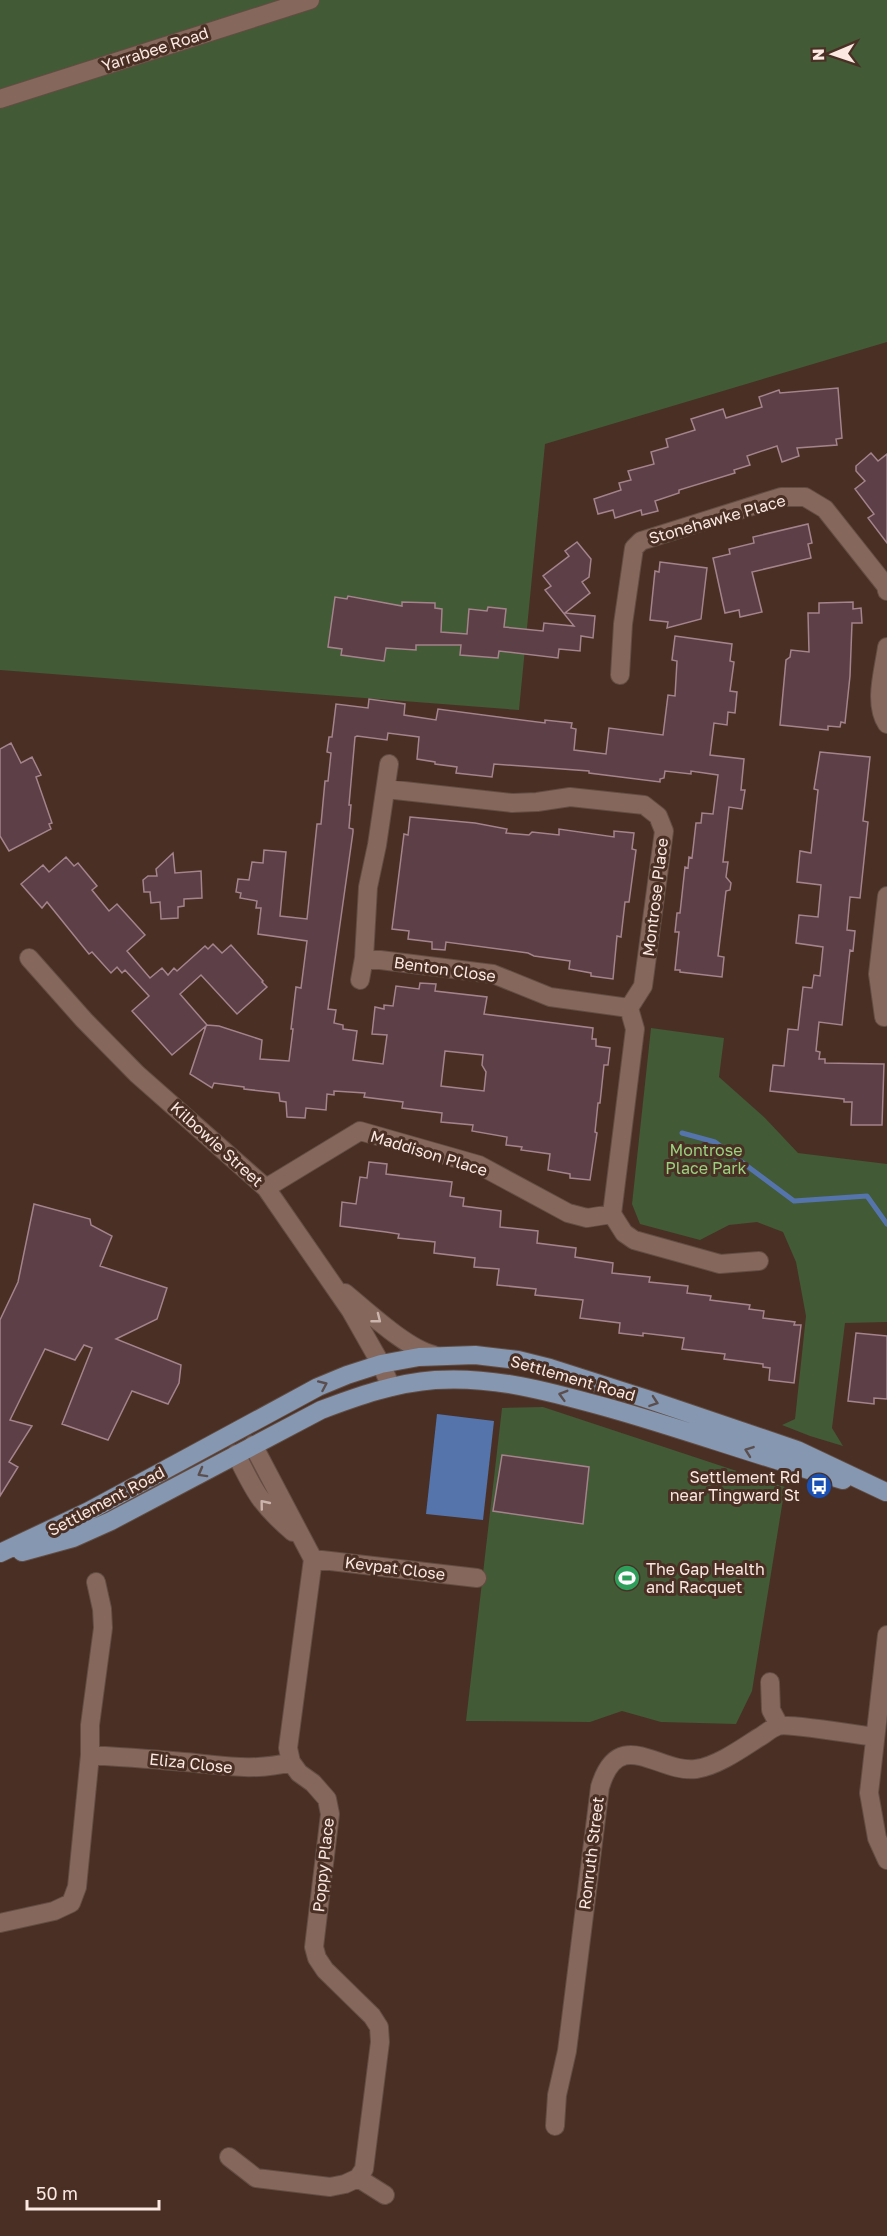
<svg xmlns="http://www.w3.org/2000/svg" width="887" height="2236" font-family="'Golos Text',sans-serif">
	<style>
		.green { fill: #425a35 }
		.water { fill: #5574ab }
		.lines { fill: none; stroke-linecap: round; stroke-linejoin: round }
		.stream { stroke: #5574ab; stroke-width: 5 }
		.building { fill: #5c3f47; stroke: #a4838c; stroke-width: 1.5; fill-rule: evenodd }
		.minor-casing { stroke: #634d43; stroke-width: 20 }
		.major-casing { stroke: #634d43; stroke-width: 20 }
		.minor { stroke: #85675c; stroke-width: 18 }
		.major { stroke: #8597b1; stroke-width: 18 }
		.oneway { stroke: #cbb4ac }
		.oneway2 { stroke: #5b4e4e }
		.labels { text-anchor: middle; stroke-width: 6; stroke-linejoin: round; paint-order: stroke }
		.street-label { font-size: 16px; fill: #fae8e1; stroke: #492f24 }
		.park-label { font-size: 16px; fill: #9bd17f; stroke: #492f24 }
		.poi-label { font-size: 16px; fill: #fae8e1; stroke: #492f24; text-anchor: end }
	</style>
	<rect width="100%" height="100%" fill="#492f24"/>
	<path class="green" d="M0,0H887V342L545,444L519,710L0,670Z
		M651,1028L724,1038L719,1077L765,1118L798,1153L887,1164V1322L845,1323L832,1428L843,1446L810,1436L782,1425L795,1419L806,1316L796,1262L783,1232L757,1222L729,1225L700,1240L640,1224L632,1204Z
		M543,1407L785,1487L752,1691L736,1724L661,1722L622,1711L590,1722L466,1721L502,1408Z"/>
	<path class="water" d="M437,1414L494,1421L483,1520L426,1514Z"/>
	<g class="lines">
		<path class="stream" d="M682,1133L715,1142L794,1201L867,1196L887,1224"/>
	</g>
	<path class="building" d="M838,388L842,438L836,439L837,445L797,448L799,456L782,462L777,446L747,456L750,465L734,470L735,473L679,490V493L655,501L658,511L642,515L641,510L615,518L613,510L598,514L594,499L621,490L619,483L631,480L628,471L654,464L651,452L668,447L666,439L695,430L691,419L723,409L726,418L762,407L759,397L779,390L780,393Z
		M871,453L878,461L887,454V543L868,518L874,514L855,489L865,481L856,471V466Z
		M808,524L812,543L808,544L811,558L752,572L762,612L740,617L739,610L725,613L713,558L730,554L729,549L754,543L753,537Z
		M577,542L591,559L589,577L582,582L590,593L565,613L595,616L593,638L581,636L580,651L559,649L558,658L499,651L498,658L460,655L461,645H416V650L386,648L384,661L341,655L342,649L328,647L335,597L347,599L348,596L402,606V602L435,603V608L442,609L441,632L467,634L469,609L487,611L488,607L506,609L504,627L543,631L544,623L574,626L545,590L551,586L543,576L569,556L565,551Z
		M660,562L707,568L701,619L667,628L668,622L650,620L655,571L659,572Z
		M853,602V609L861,608L862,623H852L850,676L845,723L841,722L840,727L828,726V730L780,725L786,660L790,657L791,650L809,652L808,613H819V603Z
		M675,636L732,644L730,661L734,662L730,691L737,692L735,713L728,712L727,725L714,723L710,755L744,759L741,790H745L742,809L729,807L723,862H728L726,877L731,883L730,890L726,891L718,956L724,957L722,977L680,972V970H675L679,932H675L677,913H680L685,867L688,868L689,857L692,858L696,823H701L702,813L713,814L718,775L691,771V774L665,771L664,778L660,779V782L589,773V771L494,764L492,777L456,773L457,767L435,764V762L417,759L419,737L388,733L387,740L357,736L355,737L349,805H351L349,828L353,829V832L328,1009L336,1010L334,1023L343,1025V1029L357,1031L353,1060L383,1064L387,1035L372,1034L375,1007L384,1009V1005L393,1006L396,986L419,989L420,983L436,984L435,991L487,997L484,1014L593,1028L592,1039H596V1046L610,1048L608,1065H604L600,1103H598L595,1132L597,1133L590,1180L570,1178V1174L548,1170L550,1154L521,1150L522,1147L506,1145L507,1137L472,1131L473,1125L441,1122L442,1113L402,1108L403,1102L364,1097L365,1093L334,1091V1095L327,1094L326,1110L306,1108L305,1118L287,1117L286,1102L280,1101L279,1093L244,1089V1087L214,1083L212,1088L190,1074L206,1026L172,1055L132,1011L149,996L125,970L122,973L117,967L111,973L92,952L89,954L47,902L42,908L21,884L43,865L49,872L66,857L74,866L78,863L97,886L92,890L109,911L117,904L145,935L127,951L150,978L162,968L168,975L174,968L177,971L205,946L208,949L213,944L222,953L231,945L263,981L262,982L267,987L237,1014L201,975L180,994L207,1025L219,1026L262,1040L260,1059L289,1061L293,1029H291L296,987L301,988L307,941L258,934L261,908H256L257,901L240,898L241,893L236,892L238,879L249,880L252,862L263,863L264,850L286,852L280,916L307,919L317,824H321L325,781H328L331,753L327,752L329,737H332L336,704L368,708L369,699L405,704L404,715L436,720L438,709L545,723V720L572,723L571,728L576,729L574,750L606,754L609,728L663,735L668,695L675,696L677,661L672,660ZM445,1051L483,1055L482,1065L486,1072L484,1091L441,1086Z
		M11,743L21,763L32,757L41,775L36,777L52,823L49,824L51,829L9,851L0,836V749Z
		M820,752L870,757L863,821L868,822L860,898L850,897L847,930L855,931L853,951L850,950L842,1025L819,1022L816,1051L820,1052L819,1059H825V1063L884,1064L882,1125H851L852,1102H844V1099L770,1091L773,1065L784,1066L788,1029L798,1030L803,987L812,988L814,975L820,976L823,947L796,943L799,915L818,917L821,885L797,882L800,851L811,853L818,790L814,789Z
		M410,817L475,823L507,829L506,833L529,835L532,832L559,835V829L614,837V831L634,833L632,849L636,850L629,902H625L621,937L617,936L613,979L591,976V973L569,969L570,961L534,956L528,953L446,942L445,950L432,949V942L408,939L409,931L392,929L404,834L408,835Z
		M173,853L175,873L201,871L202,898L184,899V906L178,907V918L161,919L160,902L151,903L150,892H144L143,880L148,876H157L156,869Z
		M369,1162L387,1164L386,1174L452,1182L450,1196L464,1198L463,1206L501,1211L500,1227L538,1231L537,1243L576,1248L575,1257L613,1263L612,1273L650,1277L649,1282L688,1286L687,1293L711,1296L710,1300L750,1305L749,1309L764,1311L763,1318L795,1322L794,1325H801L794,1383L769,1380L770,1368L763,1367V1364L724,1359L725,1354L682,1349L684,1338L643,1333V1336L619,1333L620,1323L580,1318L583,1300L535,1295L536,1289L497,1285L499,1269L474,1267L475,1258L434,1253L435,1242L398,1238L399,1234L386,1232L340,1226L342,1202L356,1204L360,1177L367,1178Z
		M34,1204L90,1219L91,1225L112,1236L100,1266L167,1288L157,1319L116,1339L181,1365L179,1383L168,1404L132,1391L108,1440L62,1424L92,1348L84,1345L75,1360L45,1349L10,1420L32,1426L9,1462L18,1467L0,1496V1320L18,1282Z
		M856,1333L887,1336V1399L874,1398V1404L848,1401Z
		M502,1455L589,1467L583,1524L493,1511Z"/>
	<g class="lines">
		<g class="minor-casing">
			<path id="minor" d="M0,99L310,0
				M887,647C884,670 873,703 887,724
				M620,675L623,624L634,548L641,541L781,497H805L825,509L886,586L887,591
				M386,789L512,803L537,802L570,797L644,805L658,816L664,831L643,986L629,1008L635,1029L612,1214
				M29,958L84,1020L137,1074L266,1188L351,1311L381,1364L391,1387
				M364,958L493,974L550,997L629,1008
				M360,980L364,958L368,887L377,845L389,764
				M884,1017L878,974L887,896
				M266,1188L360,1131L479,1165L568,1213L587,1218L612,1214L624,1233L634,1240L720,1264L759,1261
				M345,1293C367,1311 407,1349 434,1355
				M236,1454C254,1491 261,1505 293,1532
				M313,1559L477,1578
				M887,1635L869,1793L877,1838L887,1860
				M770,1682L771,1710L779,1725
				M90,1755C121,1757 152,1759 184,1762C221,1765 254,1772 291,1762
				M0,1923L54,1911L71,1903L77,1887L90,1755V1725L103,1628L102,1609L96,1582
				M555,2126L557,2095L567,2051L600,1787C619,1724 659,1774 696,1769C717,1766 741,1749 758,1738C764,1735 771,1728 778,1726C787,1723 860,1735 874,1737
				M229,2157L256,2178L330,2187L345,2184L358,2178L364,2169L380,2042L379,2027L372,2016L325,1970L317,1958L314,1947L330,1814L327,1799L313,1783L299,1773L291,1762L288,1748L313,1559L253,1445
				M358,2178L385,2195"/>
		</g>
		<g class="major-casing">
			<path id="major" d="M22,1552L73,1538L111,1521L321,1410C358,1396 395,1383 435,1380C495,1376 551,1392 609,1408C687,1430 764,1458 843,1480
				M0,1553L89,1511L318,1387L347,1375L381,1364L419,1357L475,1355L518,1360L550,1368L647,1399L797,1450L886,1492"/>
		</g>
		<use href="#minor" class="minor"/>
		<use href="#major" class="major"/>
	</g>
	<defs><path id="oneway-chevron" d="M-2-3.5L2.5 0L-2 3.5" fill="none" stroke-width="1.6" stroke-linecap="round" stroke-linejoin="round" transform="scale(1.5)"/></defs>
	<g class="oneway">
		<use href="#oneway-chevron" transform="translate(377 1319) rotate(38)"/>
		<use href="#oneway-chevron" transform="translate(264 1504) rotate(-129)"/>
	</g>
	<g class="oneway2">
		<use href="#oneway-chevron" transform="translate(323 1385) rotate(-24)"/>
		<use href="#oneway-chevron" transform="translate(563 1395) rotate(-164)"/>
		<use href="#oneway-chevron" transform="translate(654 1402) rotate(19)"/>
		<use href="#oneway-chevron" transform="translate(749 1451) rotate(-160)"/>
		<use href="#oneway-chevron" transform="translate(202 1473) rotate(151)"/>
	</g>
	<defs>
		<g id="bus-disc" transform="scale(1.35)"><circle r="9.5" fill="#1a4fb4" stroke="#492f24"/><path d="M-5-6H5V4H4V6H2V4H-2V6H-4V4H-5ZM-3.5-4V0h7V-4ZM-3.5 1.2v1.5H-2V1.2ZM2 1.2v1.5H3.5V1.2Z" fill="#fff"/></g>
		<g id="stadium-disc" transform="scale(1.35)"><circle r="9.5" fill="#2e9e5b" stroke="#492f24"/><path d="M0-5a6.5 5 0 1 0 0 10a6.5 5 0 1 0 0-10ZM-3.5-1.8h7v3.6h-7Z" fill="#fff"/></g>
	</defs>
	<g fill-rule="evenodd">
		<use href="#bus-disc" x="819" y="1486"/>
		<use href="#stadium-disc" x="627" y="1578"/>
	</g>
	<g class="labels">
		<g class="street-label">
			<text transform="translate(155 49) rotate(-18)" y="6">Yarrabee Road</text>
			<text transform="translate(717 519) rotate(-16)" y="6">Stonehawke Place</text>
			<text transform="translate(655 897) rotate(-83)" y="6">Montrose Place</text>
			<text transform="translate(445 969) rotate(8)" y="6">Benton Close</text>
			<text transform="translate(217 1144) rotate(42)" y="6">Kilbowie Street</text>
			<text transform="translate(429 1153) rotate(17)" y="6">Maddison Place</text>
			<text transform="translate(573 1378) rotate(16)" y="6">Settlement Road</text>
			<text transform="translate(106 1501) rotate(-28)" y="6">Settlement Road</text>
			<text transform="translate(395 1568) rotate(7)" y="6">Kevpat Close</text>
			<text transform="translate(191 1763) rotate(6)" y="6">Eliza Close</text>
			<text transform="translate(591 1853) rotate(-83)" y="6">Ronruth Street</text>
			<text transform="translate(323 1865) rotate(-84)" y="6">Poppy Place</text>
		</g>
		<g class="park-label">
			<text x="706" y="1156">Montrose<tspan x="706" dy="18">Place Park</tspan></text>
		</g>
		<g class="poi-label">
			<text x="800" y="1483">Settlement Rd<tspan x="800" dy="18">near Tingward St</tspan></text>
			<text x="646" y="1575" text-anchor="start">The Gap Health<tspan x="646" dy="18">and Racquet</tspan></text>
		</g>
	</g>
	<g transform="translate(833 54) rotate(268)" stroke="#492f24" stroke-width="4.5" paint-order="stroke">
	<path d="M0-4.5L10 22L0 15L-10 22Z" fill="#fae8e1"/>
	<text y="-9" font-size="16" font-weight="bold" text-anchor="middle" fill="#fae8e1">N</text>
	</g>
	<path d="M27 2200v9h132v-9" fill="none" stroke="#fae8e1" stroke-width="3"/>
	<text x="36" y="2200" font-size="18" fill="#fae8e1" stroke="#492f24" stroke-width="4.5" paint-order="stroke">50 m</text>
</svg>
